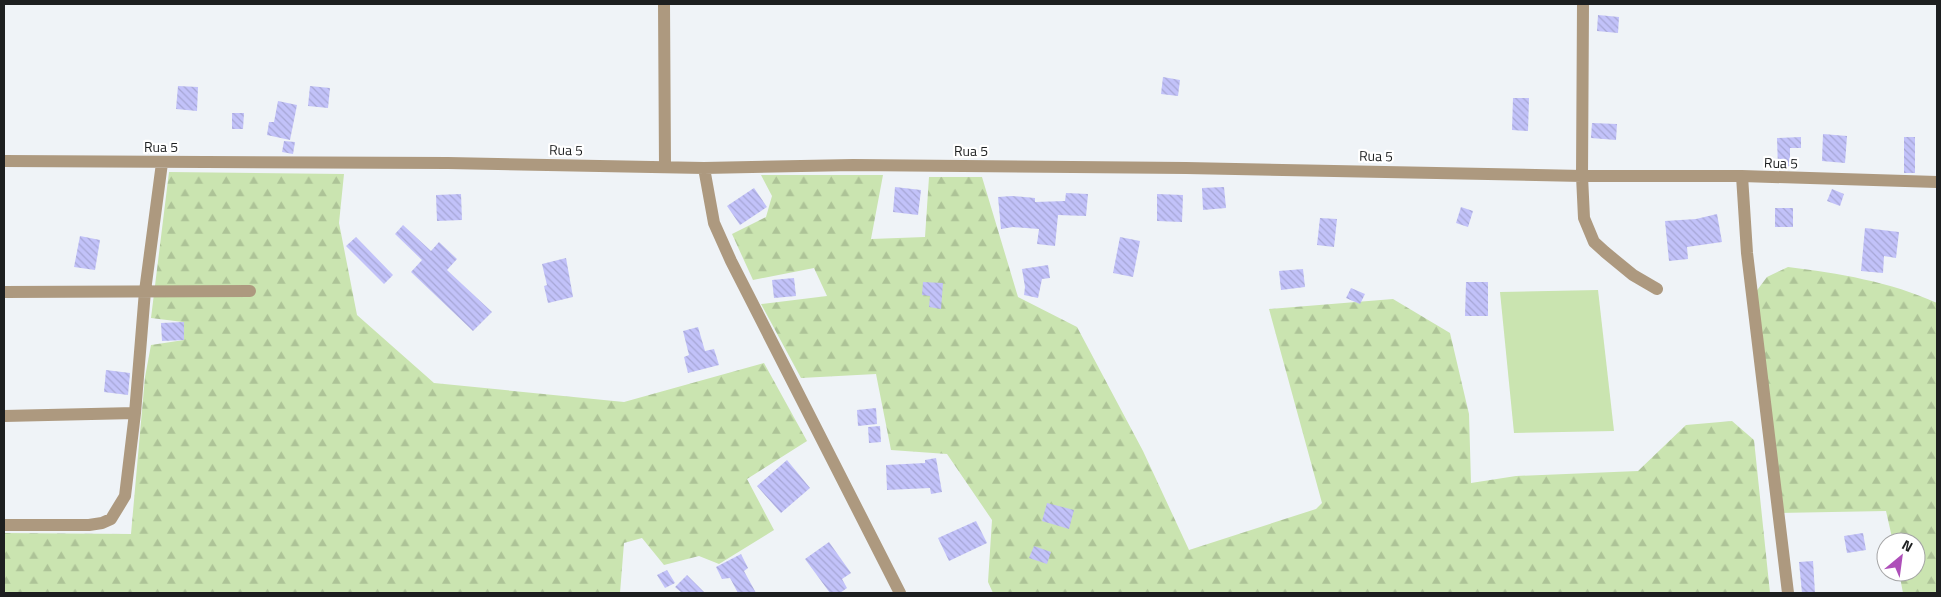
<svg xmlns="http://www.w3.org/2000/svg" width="1941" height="597" font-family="'Titillium Web',sans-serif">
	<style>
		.grass { fill: #cae4b0 }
		.forest { fill: url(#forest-firs) }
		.building { fill: url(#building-back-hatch) }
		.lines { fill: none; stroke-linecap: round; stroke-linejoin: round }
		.minor { stroke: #ad997f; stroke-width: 12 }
		.labels { text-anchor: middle; stroke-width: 4.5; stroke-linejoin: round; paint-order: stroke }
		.street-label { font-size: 14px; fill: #1d1f20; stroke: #fff }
	</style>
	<defs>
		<pattern id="forest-firs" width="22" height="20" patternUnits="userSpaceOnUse" patternTransform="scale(1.25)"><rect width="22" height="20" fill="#cae4b0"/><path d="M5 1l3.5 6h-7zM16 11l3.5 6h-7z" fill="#adc397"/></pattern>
		<pattern id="building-back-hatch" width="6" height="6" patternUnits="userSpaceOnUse" patternTransform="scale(1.25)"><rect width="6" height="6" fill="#c2c2f9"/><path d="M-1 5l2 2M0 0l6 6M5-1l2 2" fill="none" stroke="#a6a6d5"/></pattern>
	</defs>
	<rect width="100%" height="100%" fill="#eff3f7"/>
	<path class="grass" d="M1598,290L1614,431L1514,433L1500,292Z"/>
	<path class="forest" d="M169,172L344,174L339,223L357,315L434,383L624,402L764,363L807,441L747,479L774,530L719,564L699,556L664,565L642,538L624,543L620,593H4V533L131,534L145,377L151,345L184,340L183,322L151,318Z
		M761,175H883L871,239L925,237L929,177H982L1018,297L1077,327L1143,451L1189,550L1316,509L1322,503L1269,309L1393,299L1450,333L1469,414L1471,483L1516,476L1638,471L1686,425L1732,421L1754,440L1770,593H993L988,582L992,520L947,454L891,450L876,374L801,378L761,304L827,296L814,268L753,280L732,234L766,217L772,196Z
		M1788,267C1838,273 1891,282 1937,303V593H1903L1899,572H1916V542H1893L1886,511L1778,513L1752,297L1767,277Z"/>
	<path class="building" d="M1598,15L1619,17L1618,33L1597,31Z
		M1163,77L1180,80L1178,96L1161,94Z
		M178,86L198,87L197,111L176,109Z
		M310,86L330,88L328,108L308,106Z
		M1513,98H1529L1528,131L1512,130Z
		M278,101L297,105L290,140L267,135L269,122H274Z
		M232,113H244L243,129H232Z
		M1592,123L1617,124L1616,140L1591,138Z
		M1823,134L1847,136L1845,163L1822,161Z
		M1801,137V148H1790V167L1778,168L1777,138Z
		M1904,137H1915V173H1904Z
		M284,141L295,142L293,154L282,152Z
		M895,187L921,190L918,215L893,212Z
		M1224,187L1226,208L1203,210L1202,188Z
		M754,188L767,207L740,225L727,206Z
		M1832,189L1844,194L1840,206L1827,201Z
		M1066,193L1088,194L1086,216L1058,215L1055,246L1037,244L1039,229L1013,227L1001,229L998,197L1012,196L1035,198V202L1065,201Z
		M461,194L462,220L437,221L436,195Z
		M1157,194L1183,195L1182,222L1157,221Z
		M1461,207L1473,211L1468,227L1456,223Z
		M1775,208H1793V227H1775Z
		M1717,214L1722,242L1687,247L1688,259L1669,261L1665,221L1696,219Z
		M1320,218L1337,219L1334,247L1317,245Z
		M403,225L431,251L439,242L457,259L447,270L492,312L473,331L411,272L422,260L395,234Z
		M1865,228L1899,232L1896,258L1884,256L1883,273L1861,271Z
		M80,236L100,240L95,270L74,267Z
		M356,237L393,275L384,284L346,246Z
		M1120,237L1140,241L1133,277L1113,273Z
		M566,258L573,297L548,303L544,286L547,285L542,264Z
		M1048,265L1050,278L1042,279L1038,298L1024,295L1025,287L1022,269Z
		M1303,269L1305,287L1281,290L1279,271Z
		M794,278L796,296L774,298L772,280Z
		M923,282L943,283L941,309L929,307L930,296L922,295Z
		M1466,282H1488V316H1465Z
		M1351,288L1365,294L1360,304L1346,298Z
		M184,322V340L162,341L161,323Z
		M698,327L705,351L714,349L719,365L688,373L684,357L689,355L683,331Z
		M106,370L130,373L128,395L104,392Z
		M876,408L877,424L858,426L857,410Z
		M880,426L881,442L869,443L868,427Z
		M936,458L942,492L931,494L930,488L887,490L886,465L925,463V460Z
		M787,460L810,488L781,513L757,486Z
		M1047,503L1074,510L1069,529L1042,521Z
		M976,521L987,543L949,561L938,538Z
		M1863,533L1866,550L1847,553L1844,536Z
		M829,542L851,573L842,579L847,588L840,593H830L805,559Z
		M1034,546L1051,552L1047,564L1029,558Z
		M741,554L748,568L744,571L756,593H738L730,578L722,579L716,567Z
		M1813,561L1815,593H1802L1799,562Z
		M667,570L675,583L665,588L657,575Z
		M687,575L705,593H682L675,587Z"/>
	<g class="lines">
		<path class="minor" d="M664,4L665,167
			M1583,4L1582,176L1584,218L1594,242L1605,252L1633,275L1657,289
			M4,161L448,163L704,168L853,165L1186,168L1582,176H1742L1937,182
			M704,168L714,223L731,261L900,593
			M1742,176L1747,253L1788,593
			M4,292L250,291
			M4,416L135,413
			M4,525H89L102,523L111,519L125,496L135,413L145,291L162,163"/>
	</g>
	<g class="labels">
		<g class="street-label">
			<text x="161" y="152">Rua 5</text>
			<text transform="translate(566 150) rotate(1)" y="5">Rua 5</text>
			<text x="971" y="156">Rua 5</text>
			<text transform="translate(1376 156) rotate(1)" y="5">Rua 5</text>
			<text transform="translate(1781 163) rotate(2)" y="5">Rua 5</text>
		</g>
	</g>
	<rect width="1941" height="597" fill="none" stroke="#1d1f20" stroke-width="10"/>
	<g transform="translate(1901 557) rotate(29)"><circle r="24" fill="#ffffff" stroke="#a5a5a6"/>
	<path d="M0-4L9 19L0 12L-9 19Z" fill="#ae4fb9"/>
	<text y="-8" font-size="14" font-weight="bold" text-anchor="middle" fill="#1d1f20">N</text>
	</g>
</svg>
